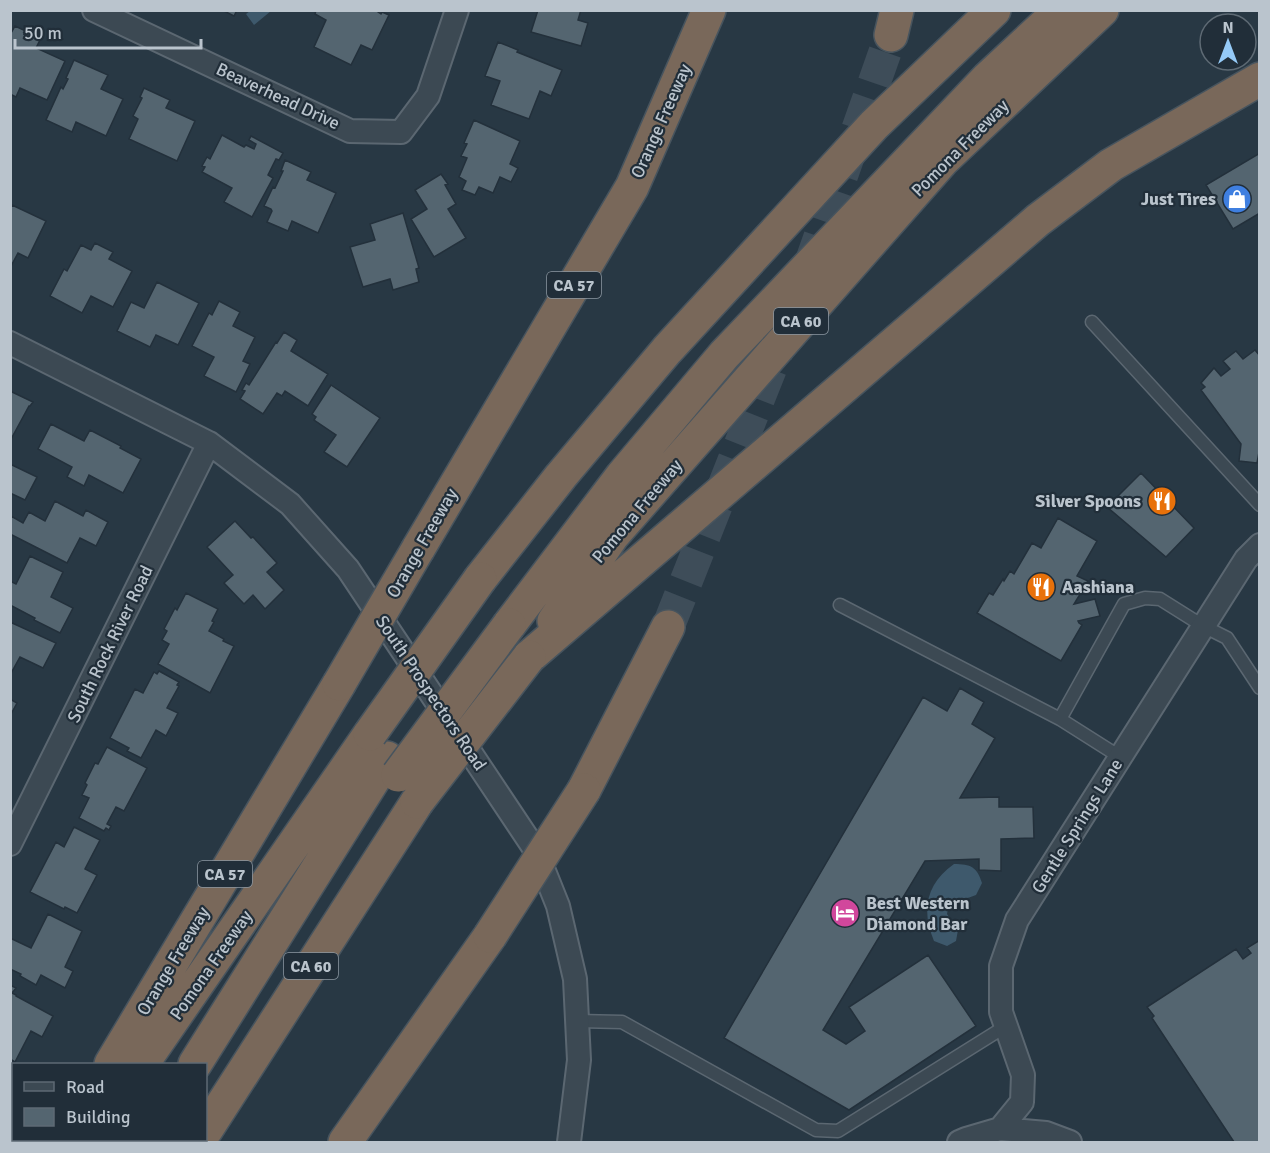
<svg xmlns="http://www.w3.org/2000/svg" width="1270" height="1153" font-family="Signika,sans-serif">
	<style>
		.water { fill: #3e596c }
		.building { fill: #546570; stroke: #23303b; stroke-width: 1.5 }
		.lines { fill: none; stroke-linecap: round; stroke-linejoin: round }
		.motorway-tunnel { stroke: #3e4d59; stroke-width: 33; stroke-dasharray: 33 16; stroke-linecap: butt }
		.service-casing { stroke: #5b6771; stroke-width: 15 }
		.minor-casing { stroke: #5b6771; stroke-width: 26 }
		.motorway-casing { stroke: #47545e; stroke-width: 36 }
		.service { stroke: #3c4953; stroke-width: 12 }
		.minor { stroke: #3c4953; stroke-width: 22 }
		.motorway { stroke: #79685a; stroke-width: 33 }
		.motorway-bridge-casing { stroke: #47545e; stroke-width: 36; stroke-linecap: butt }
		.motorway-bridge { stroke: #79685a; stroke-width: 33 }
		.labels { text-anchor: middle; stroke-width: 4.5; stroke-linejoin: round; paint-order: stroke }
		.shield { fill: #212e39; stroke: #8c97a1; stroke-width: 1.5 }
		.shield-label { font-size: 16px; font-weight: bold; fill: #bac4cd }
		.street-label { font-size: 18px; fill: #bac4cd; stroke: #212e39 }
		.poi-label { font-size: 18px; font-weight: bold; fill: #bac4cd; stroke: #212e39; text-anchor: end }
	</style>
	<rect width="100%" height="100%" fill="#283844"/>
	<path class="water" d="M250,11V10L271,11L254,25L246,14Z
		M954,864C971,864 977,867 982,883L976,895C967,899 958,899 949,904L947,914L958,930L956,941L947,946L934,941C921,910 926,884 954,864Z"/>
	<path class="building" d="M222,10H237L234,16Z
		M316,10H375L381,14L382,12L389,15L372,50L361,45L351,65L314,47L326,20L315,14Z
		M538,10H581L578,20L588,23L581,46L531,32Z
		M15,26L41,38L36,48L65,61L47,100L20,88L16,97L10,94V35Z
		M498,42L518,50L517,52L562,70L551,96L540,91L529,119L491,105L500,81L485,76Z
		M74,60L108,75L101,89L123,99L106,136L76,122L72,132L46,120L61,87L63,89L68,79L66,78Z
		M144,88L170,100L166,108L195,121L177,161L129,139L138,119L133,116L142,98L140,97Z
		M474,120L520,141L510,164L518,168L511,182L500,177L493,193L479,187L475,195L462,190L466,181L459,177L467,158L461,156L467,144L464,143Z
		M222,135L244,147L246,145L254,149L256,144L249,140L251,136L283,153L279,160L276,159L268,175L273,178L252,217L224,202L232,188L202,172L205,167L202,166L207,157L210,159Z
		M1260,153V213L1233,229L1206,185Z
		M285,160L311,172L307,180L336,193L318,233L292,221L288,231L267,222L272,211L271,209L264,206L273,187L275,188L283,171H281Z
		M441,174L448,184L445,185L456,204L448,209L466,238L434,257L411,219L427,209L415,190Z
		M12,205L46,221L28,258L18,253L10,268V209Z
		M403,213L419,268L416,269L419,282L393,290L390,279L363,287L350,247L375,240L370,224Z
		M95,243L113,252L109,259L132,271L113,307L91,296L82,313L50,296L64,269L67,271L81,245L91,250Z
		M157,282L199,303L178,345L156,335L150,347L117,331L131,302L144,308Z
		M219,301L240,312L233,326L255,337L243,361L250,364L236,392L204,376L214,357L192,346L209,313L212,315Z
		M284,332L297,340L291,351L328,374L308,406L285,391L282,396L277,393L263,414L240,399L245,391L242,390L246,383L249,385L276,342L277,343Z
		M1255,350L1260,356V447L1257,463L1239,461L1241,444L1201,390L1205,387L1201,383L1214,368L1221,376L1230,369L1223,361L1236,351L1243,359Z
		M331,385L380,418L347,467L324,452L336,435L314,420L316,417L312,414Z
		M10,391L33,402L30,406H29L10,441Z
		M51,424L84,441L90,430L121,446L120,448L141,459L123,493L89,475L84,486L67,477L72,467L38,449Z
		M10,464L37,477L25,500L10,493Z
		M1141,473L1194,528L1166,557L1107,507Z
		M55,501L83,516L86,510L108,522L96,546L80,538L67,563L10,534L11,516L23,523L29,512L45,521Z
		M1058,518L1097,541L1077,576L1088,581L1074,604L1095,599L1100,616L1078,621L1079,623L1082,625L1061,661L977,613L989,593L993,595L1003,579L1004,581L1010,571L1014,574L1032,543L1041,548Z
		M235,521L251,538L253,537L277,563L267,572L284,590L265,609L253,595L244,604L224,583L233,575L207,547Z
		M30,556L63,572L51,597L73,608L60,633L34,620L35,618L10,605V581L16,584Z
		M186,593L218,609L212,621L214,622L209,631L224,639L223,641L234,646L210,693L158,664L169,644L162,640L167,631L164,629L175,608L177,610Z
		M10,622L56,643L43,668L20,657L10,675Z
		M159,671L179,682L177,685L179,686L167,708L178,713L166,736L156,730L141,758L127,751L129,748L110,738L135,689L143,693L154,672L157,674Z
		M960,688L984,702L972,724L995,738L960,798L999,797V807H1033L1034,838L1001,839V871L979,870V859L925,861L823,1030L846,1044L865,1031L849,1007L928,955L976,1026L849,1110L724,1038L923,697L947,711Z
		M10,699L17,703L10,716Z
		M107,747L147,768L124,811L116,807L107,824L111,826L109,830L106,828L104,831L79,818L89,798L82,795L87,785L85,783L95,763L98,764Z
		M74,827L100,840L85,869L97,875L77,913L65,907L64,909L30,892L56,842L64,847Z
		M48,914L82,931L65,967L73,971L65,988L41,975L36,985L20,976L21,974L10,969V938L31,948Z
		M1260,940V1142H1234L1152,1018L1154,1016L1147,1007L1236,949L1243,959L1251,953L1247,948Z
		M10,985L16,988L12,993L16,995V996L53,1016L42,1037L31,1031L15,1062L10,1059Z"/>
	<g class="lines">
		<path class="motorway-tunnel" d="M809,268L891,35
			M668,627L779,347"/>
		<g class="service-casing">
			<path id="service" d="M1092,322L1260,505
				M840,605L1060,719L1124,604L1145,598L1160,599L1203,626L1227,638L1260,688
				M1060,719L1120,757
				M577,1021L622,1022L816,1130L838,1131L1006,1026"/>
		</g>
		<g class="minor-casing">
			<path id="minor" d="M94,10L350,131L401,132L428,96L457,10
				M10,343L209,443L290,504L348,569L536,851L558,906L575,979L579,1060L569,1142
				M10,844L209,443
				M1000,1129L1022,1102L1023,1075L1001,1012V966L1017,920L1246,559L1260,545
				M959,1142L966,1139L1000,1129L1046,1133L1070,1142"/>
		</g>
		<g class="motorway-casing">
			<path id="motorway" d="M891,35L897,10
				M418,549L632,187L709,10
				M480,579L561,476L667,350L874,125L994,10
				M554,621L613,535L942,161L1102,10
				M509,625L622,476L724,355L988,78L1061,10
				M529,657L1038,220L1111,165L1260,79
				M584,790L668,627
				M111,1064L339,684
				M142,1064L370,734
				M195,1064L387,758
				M206,1130L417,802
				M88,1142L90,1140
				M145,1142L147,1140
				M345,1142L490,936"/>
		</g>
		<use href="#service" class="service"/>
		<use href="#minor" class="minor"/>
		<use href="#motorway" class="motorway"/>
		<g class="motorway-bridge-casing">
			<path id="motorway-bridge" d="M339,684L418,549
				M370,734L480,579
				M398,775L509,625
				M417,802L529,657
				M490,936L584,790"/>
		</g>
		<use href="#motorway-bridge" class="motorway-bridge"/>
	</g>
	<defs>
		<g id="shop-disc" transform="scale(1.5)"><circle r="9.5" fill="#3f7fe0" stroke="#212e39"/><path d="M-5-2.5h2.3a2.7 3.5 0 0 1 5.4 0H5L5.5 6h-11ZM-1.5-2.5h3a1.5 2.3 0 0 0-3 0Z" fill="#fff"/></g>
		<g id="restaurant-disc" transform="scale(1.5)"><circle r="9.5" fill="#e8710a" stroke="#212e39"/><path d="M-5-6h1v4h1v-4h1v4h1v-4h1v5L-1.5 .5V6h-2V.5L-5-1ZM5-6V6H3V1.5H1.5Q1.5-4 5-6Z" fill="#fff"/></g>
		<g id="hotel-disc" transform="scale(1.5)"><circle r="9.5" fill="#d1479c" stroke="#212e39"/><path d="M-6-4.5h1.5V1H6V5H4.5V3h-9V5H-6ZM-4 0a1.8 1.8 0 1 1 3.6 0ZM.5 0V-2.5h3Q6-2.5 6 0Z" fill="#fff"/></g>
	</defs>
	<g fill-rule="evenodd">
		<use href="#shop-disc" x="1237" y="199"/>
		<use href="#restaurant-disc" x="1162" y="501"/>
		<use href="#restaurant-disc" x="1041" y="587"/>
		<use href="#hotel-disc" x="845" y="913"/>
	</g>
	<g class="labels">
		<g class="shield">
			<rect x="547" y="272" width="54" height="26" rx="4.5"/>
			<rect x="774" y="308" width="54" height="26" rx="4.5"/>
			<rect x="198" y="861" width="54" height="26" rx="4.5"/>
			<rect x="284" y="953" width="54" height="26" rx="4.5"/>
		</g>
		<g class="shield-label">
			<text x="574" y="291">CA 57</text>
			<text x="801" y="327">CA 60</text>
			<text x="225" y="880">CA 57</text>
			<text x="311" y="972">CA 60</text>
		</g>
		<g class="street-label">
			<text transform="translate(278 96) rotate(25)" y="6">Beaverhead Drive</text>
			<text transform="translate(661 121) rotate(-66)" y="6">Orange Freeway</text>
			<text transform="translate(960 148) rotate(-45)" y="6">Pomona Freeway</text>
			<text transform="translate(637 511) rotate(-50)" y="6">Pomona Freeway</text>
			<text transform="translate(422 543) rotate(-60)" y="6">Orange Freeway</text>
			<text transform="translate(110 644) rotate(-64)" y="6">South Rock River Road</text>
			<text transform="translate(431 693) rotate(56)" y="6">South Prospectors Road</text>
			<text transform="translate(1077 826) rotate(-58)" y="6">Gentle Springs Lane</text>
			<text transform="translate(173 961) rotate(-59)" y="6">Orange Freeway</text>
			<text transform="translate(211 965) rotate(-55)" y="6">Pomona Freeway</text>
		</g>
		<g class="poi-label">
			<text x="1216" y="205">Just Tires</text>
			<text x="1141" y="507">Silver Spoons</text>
			<text x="1062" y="593" text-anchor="start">Aashiana</text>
			<text x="866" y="909" text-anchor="start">Best Western<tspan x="866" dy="21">Diamond Bar</tspan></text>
		</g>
	</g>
	<rect width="1270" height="1153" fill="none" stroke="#bac4cd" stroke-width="24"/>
	<rect x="12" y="1063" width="195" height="78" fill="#212e39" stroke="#5e6a74" stroke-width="1.5"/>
	<rect x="24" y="1082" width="30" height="9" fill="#3c4953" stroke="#5e6a74" stroke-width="1.5"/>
	<text x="66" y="1093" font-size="18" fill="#bac4cd">Road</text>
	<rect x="24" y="1108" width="30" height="18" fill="#546570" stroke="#5e6a74" stroke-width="1.5"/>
	<text x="66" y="1123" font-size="18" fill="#bac4cd">Building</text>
	<g transform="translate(1228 42)"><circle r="28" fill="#212e39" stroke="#5e6a74" stroke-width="1.5"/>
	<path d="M0-4.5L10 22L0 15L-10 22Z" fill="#95caf7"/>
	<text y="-9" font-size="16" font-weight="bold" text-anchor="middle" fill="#bac4cd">N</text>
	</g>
	<path d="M15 39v9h186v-9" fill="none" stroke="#bac4cd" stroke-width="3"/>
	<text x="24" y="39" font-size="18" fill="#bac4cd" stroke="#212e39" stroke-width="4.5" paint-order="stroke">50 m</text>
</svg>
